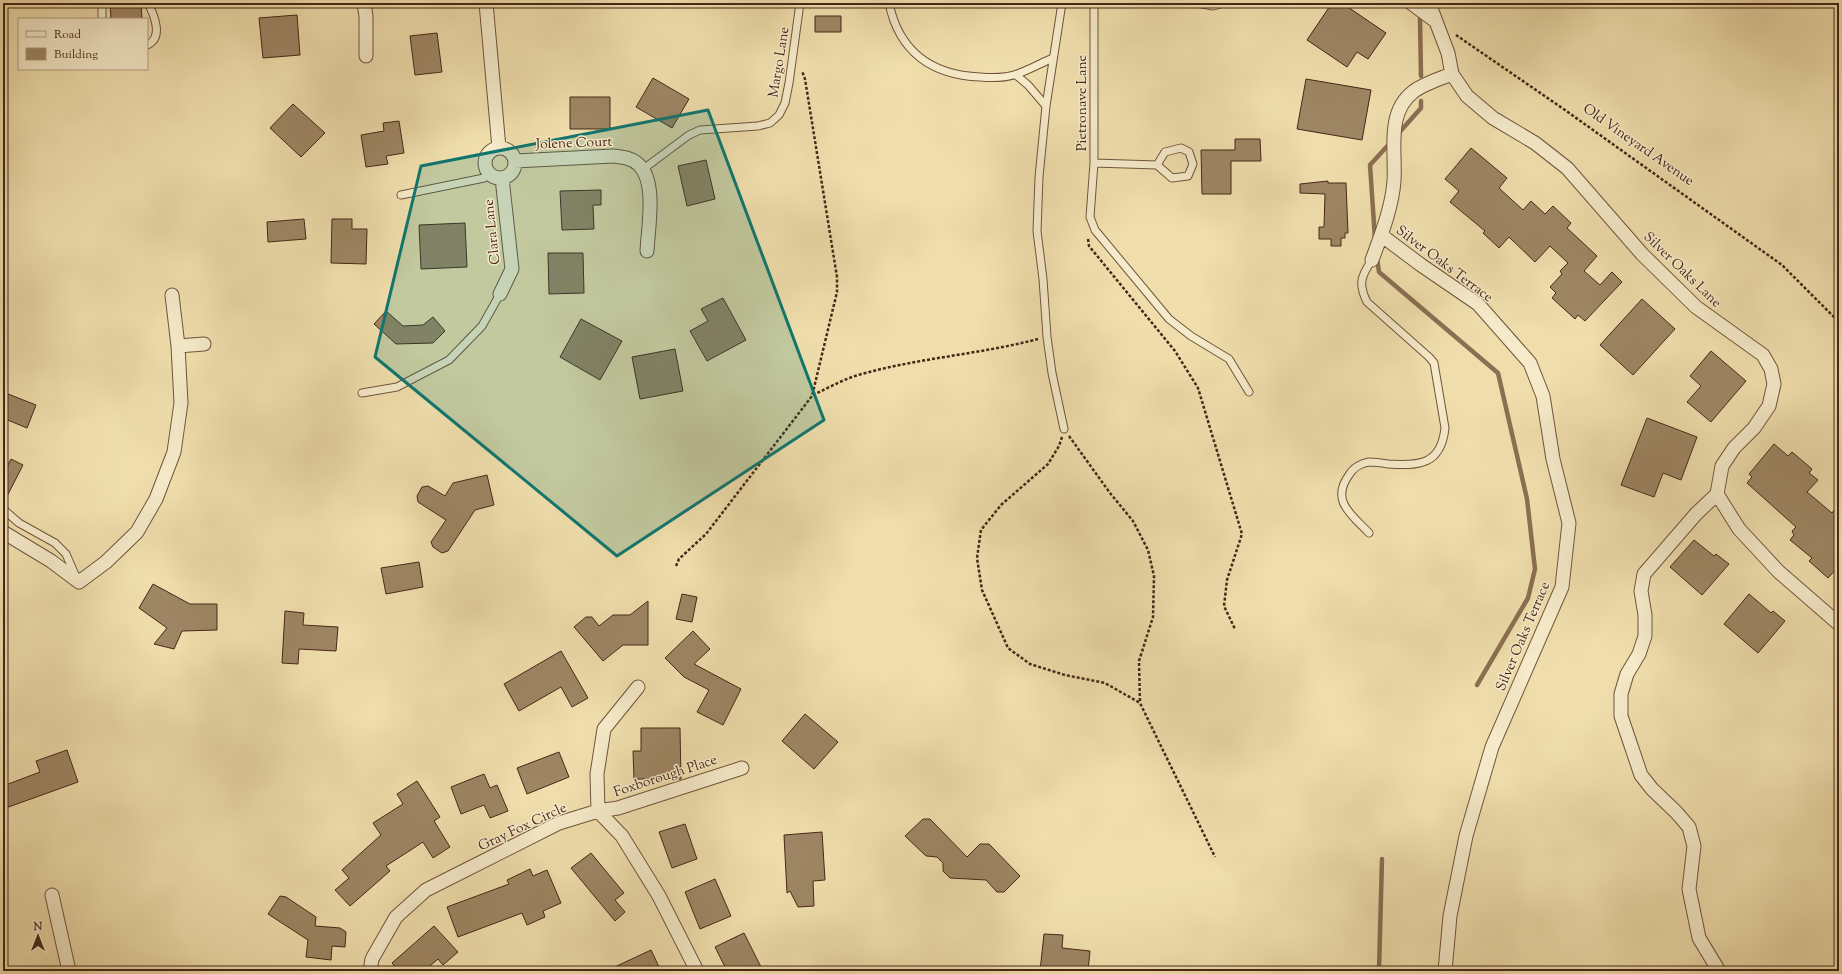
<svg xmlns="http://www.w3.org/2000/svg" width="1842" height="974" font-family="'Sorts Mill Goudy',serif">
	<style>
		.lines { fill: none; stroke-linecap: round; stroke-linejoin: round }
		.stream { stroke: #8a6f52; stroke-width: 4.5 }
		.building { fill: #9e8664; stroke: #472617 }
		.service-casing { stroke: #71543c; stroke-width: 9 }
		.minor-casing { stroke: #71543c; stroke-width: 15 }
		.path { stroke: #472617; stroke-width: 2.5; stroke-dasharray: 3 2; stroke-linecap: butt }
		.service { stroke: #f5eac9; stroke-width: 7 }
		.minor { stroke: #f5eac9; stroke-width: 13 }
		.marked { fill: #0f766e; fill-opacity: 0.2; stroke: #0f766e; stroke-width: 3; stroke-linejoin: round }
		.labels { text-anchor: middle; stroke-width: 3; stroke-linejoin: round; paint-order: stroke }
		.street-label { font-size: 14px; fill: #472617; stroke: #f5eac9 }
	</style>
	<rect width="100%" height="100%" fill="#efdeac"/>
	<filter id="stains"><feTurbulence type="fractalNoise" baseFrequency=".005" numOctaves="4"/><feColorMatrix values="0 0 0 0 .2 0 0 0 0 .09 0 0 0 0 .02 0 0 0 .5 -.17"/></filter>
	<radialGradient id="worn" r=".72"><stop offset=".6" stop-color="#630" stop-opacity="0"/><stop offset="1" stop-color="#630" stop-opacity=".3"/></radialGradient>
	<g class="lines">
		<path class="stream" d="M1420,18L1421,76
			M1397,135L1421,108V101
			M1375,239L1370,165L1391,142
			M1377,258L1379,272L1498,373L1527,499L1535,569L1528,598L1477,685
			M1379,971L1382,859"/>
	</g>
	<path class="building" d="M141,3L142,19H111L110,4Z
		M1332,3H1342L1386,33L1368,59L1357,52L1347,67L1307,40Z
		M297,15L300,55L263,58L259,18Z
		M815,16H841V32H815Z
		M437,33L442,72L415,75L410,36Z
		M653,78L689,99L672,128L636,107Z
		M1306,79L1371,90L1362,140L1297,129Z
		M570,97H610V129H570Z
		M293,104L325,133L301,157L270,128Z
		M399,121L404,153L386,156L388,164L366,167L361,135L384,131L383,123Z
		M1235,139H1260L1261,161H1231V194H1202L1201,150H1235Z
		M1471,148L1507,178L1499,188L1523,210L1531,201L1545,214L1553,206L1571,223L1567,228L1597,256L1584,271L1600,285L1612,272L1622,282L1585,321L1578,315L1575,319L1552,298L1556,293L1550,287L1562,274L1560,271L1568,263L1550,246L1535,262L1509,237L1499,248L1483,233L1485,231L1450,202L1459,191L1445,179Z
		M706,160L715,199L687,206L678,166Z
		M1328,181V183H1346L1348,233H1345V238H1341V246H1331V239H1319V227H1324L1325,194L1300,193V184Z
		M601,190V205H593L594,229L562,230L560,191Z
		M304,219L306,239L268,242L267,222Z
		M332,219H352V229H367L366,264L331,263Z
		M465,223L467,267L421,269L419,225Z
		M548,253H583L584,293L549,294Z
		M723,298L746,340L707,361L690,331L708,321L701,309Z
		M1642,299L1675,329L1633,375L1600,345Z
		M386,311L403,326L423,325L433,317L445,331L433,343L396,344L374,324Z
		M581,319L622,341L600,380L560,357Z
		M675,349L683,391L640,399L632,357Z
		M1711,351L1746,381L1711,422L1687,402L1701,386L1690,376Z
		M3,392L36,405L27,428L3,418Z
		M1647,418L1697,437L1681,480L1663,473L1654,497L1621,485Z
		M1774,444L1788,456L1792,452L1812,469L1809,473L1818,480L1807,492L1832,513L1839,504V566L1828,578L1809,561L1812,558L1790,540L1794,535L1792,531L1796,527L1747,483L1752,477L1749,474Z
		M11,459L23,465L3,504V475Z
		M487,475L494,505L475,510L448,551L442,553L433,547L431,542L446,520L418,502L417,496L422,487L428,486L445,496L453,483Z
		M1694,540L1714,556L1716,554L1729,564L1702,595L1670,567Z
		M419,562L423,587L386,594L381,568Z
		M153,584L190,604H217V630L182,631L174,649L154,644L167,628L139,608Z
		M682,594L697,597L692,622L676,619Z
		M1749,594L1771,613L1773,611L1785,621L1758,653L1724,624Z
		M648,601V645H623L603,661L574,627L586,617H592L599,626L613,615H630Z
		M285,611L304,613L303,625L338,627L336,651L299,649L298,664L282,663Z
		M693,631L710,649L694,664L741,689L723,725L697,712L709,690L684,677L665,658Z
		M561,651L588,698L572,707L561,687L519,711L504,684Z
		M805,714L838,742L814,769L782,741Z
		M641,728H680L681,779H634L633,751H641Z
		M67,750L78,782L3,809V786L40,772L36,761Z
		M559,752L569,777L527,794L517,768Z
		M484,774L490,788L497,785L508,811L490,818L484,805L461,814L451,787Z
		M417,781L440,817L434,821L450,847L433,858L423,842L386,866L390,871L350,906L335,890L349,878L342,870L381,835L373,823L403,804L397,794Z
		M923,819H930L967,857L980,844H989L1020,876L1004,892H997L986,880L950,878L943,871V863L937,857L926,856L905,836Z
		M685,824L697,859L672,868L659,832Z
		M822,832L825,880L813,881L814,906L798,907L790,891L787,893L784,835Z
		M591,853L624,893L615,900L625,912L615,921L571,868Z
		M530,869L533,876L547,870L561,903L543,911L545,917L527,925L522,913L458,937L447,907L509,884L507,880Z
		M715,879L731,916L700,929L685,892Z
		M280,896L286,897L316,917L315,926L340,928L346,932L345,947L332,946L331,960L306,957L308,940L268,914Z
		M434,926L458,952L443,965L438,959L424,971H399L392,963Z
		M744,933L763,971H727L715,947Z
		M1044,934L1063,935L1062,948L1090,951L1088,971H1040Z
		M651,950L661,971H606Z"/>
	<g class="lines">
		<g class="service-casing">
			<path id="service" d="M102,3V19
				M889,3C899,52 932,75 980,77C992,78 1006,78 1017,74C1029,70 1041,63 1053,58
				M1062,3L1046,106L1039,177L1037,231L1043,279L1047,337L1052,373L1064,429
				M1094,3V163L1157,165L1172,178L1188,176L1193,164L1189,152L1181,148L1165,152L1157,165
				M1139,3H1143
				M1197,3L1213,6L1224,3
				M147,45C164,38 154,15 148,3
				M1016,75L1028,85L1046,106
				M1094,163L1090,217L1095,230L1169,319L1191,336L1229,359L1249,392
				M642,170L689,135L700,130L758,126L770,123L779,115L785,103L789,83L800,3
				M401,195L484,178L490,174
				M362,393L397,387L449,360L482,326L500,294
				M3,509L19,523L55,543L66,554L76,577
				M1369,533C1352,515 1330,501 1349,475C1353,468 1361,463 1369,462C1375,462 1382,463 1388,464C1419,466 1441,465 1445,428L1434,363L1429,357L1367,302C1358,284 1361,276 1372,260"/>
		</g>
		<g class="minor-casing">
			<path id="minor" d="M364,3L366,16V56
				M486,3L499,148
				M1411,3L1434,20
				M1429,3L1448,53L1452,74L1467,96L1493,118L1535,143L1567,168L1642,254L1696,307L1763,355L1771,369L1774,384L1769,406L1754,428L1734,448L1722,466L1717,494L1739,529L1779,572L1839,624
				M485 163a15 15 0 1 1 30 0a15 15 0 1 1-30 0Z
				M515,161L613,156C623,157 632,158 639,165C657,182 648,228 647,251
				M1381,235L1421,265L1478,304L1530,363L1543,396L1553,459L1569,523L1562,587L1492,747L1466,836L1450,916L1445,971
				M1372,260C1381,235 1392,208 1394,181C1396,151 1386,113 1413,92C1423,84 1439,79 1452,74
				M500,294L512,269L502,178
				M178,346L204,344
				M1717,494L1696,514L1644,574L1641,591L1645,615V636L1639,654L1627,674L1621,694V716L1641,775L1652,789L1676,812L1689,827L1694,846L1689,889L1699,938L1719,971
				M3,532L51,561L79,582L106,562L137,532L156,499L174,452L181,403L178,346L172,295
				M638,687L604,729L597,774L598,811L618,808L742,768
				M52,895L69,971
				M370,971L372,959L396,917L426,890L559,823L598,811L622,836L659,896L697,971"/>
		</g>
		<path class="path" d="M1456,35L1565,110L1782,265L1839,322
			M1088,239L1089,246L1175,351L1198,388L1242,534L1227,580L1224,606L1235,629
			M813,395C826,389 840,381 855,376C915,358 977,355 1038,339
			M1069,436L1110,493L1133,521L1148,550L1154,576L1153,617L1139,661L1140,703
			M1062,437L1059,446L1048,464L1001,505L981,530L977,558L982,590L1008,648L1030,664L1065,675L1105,683L1140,703L1215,857
			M676,566L679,559L706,534L812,396L837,292V277L805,79L802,71"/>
		<use href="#service" class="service"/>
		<use href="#minor" class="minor"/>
	</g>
	<path class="marked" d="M708,110L824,420L617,556L375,357L421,166Z"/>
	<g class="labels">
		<g class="street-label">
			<text transform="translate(778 62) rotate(-81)" y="5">Margo Lane</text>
			<text transform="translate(1081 103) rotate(-90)" y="5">Pietronave Lane</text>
			<text transform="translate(574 142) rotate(-2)" y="5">Jolene Court</text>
			<text transform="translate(1639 144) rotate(35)" y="5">Old Vineyard Avenue</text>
			<text transform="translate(491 232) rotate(-96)" y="5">Clara Lane</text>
			<text transform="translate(1445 263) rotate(37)" y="5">Silver Oaks Terrace</text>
			<text transform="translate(1683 269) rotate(44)" y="5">Silver Oaks Lane</text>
			<text transform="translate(1522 636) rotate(-67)" y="5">Silver Oaks Terrace</text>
			<text transform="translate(665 775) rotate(-18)" y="5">Foxborough Place</text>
			<text transform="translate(522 826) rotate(-25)" y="5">Gray Fox Circle</text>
		</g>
	</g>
	<rect width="1842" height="974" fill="none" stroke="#efdeac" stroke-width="16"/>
	<rect x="4" y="4" width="1834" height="966" fill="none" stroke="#472617" stroke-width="2"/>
	<rect x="8" y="8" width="1826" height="958" fill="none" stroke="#472617"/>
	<rect x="18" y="18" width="130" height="52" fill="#f5eac9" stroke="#af9c82"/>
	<rect x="26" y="31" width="20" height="6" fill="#f5eac9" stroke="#af9c82"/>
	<text x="54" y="38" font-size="12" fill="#472617">Road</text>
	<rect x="26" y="48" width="20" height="12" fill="#9e8664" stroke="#af9c82"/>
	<text x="54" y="58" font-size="12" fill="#472617">Building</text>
	<g transform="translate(38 936)" stroke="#f5eac9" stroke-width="3" paint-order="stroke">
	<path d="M0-3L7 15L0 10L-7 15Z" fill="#472617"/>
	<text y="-6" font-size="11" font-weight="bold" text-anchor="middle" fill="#472617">N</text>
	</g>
	<rect width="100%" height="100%" filter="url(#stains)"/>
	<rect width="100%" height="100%" fill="url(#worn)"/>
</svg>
